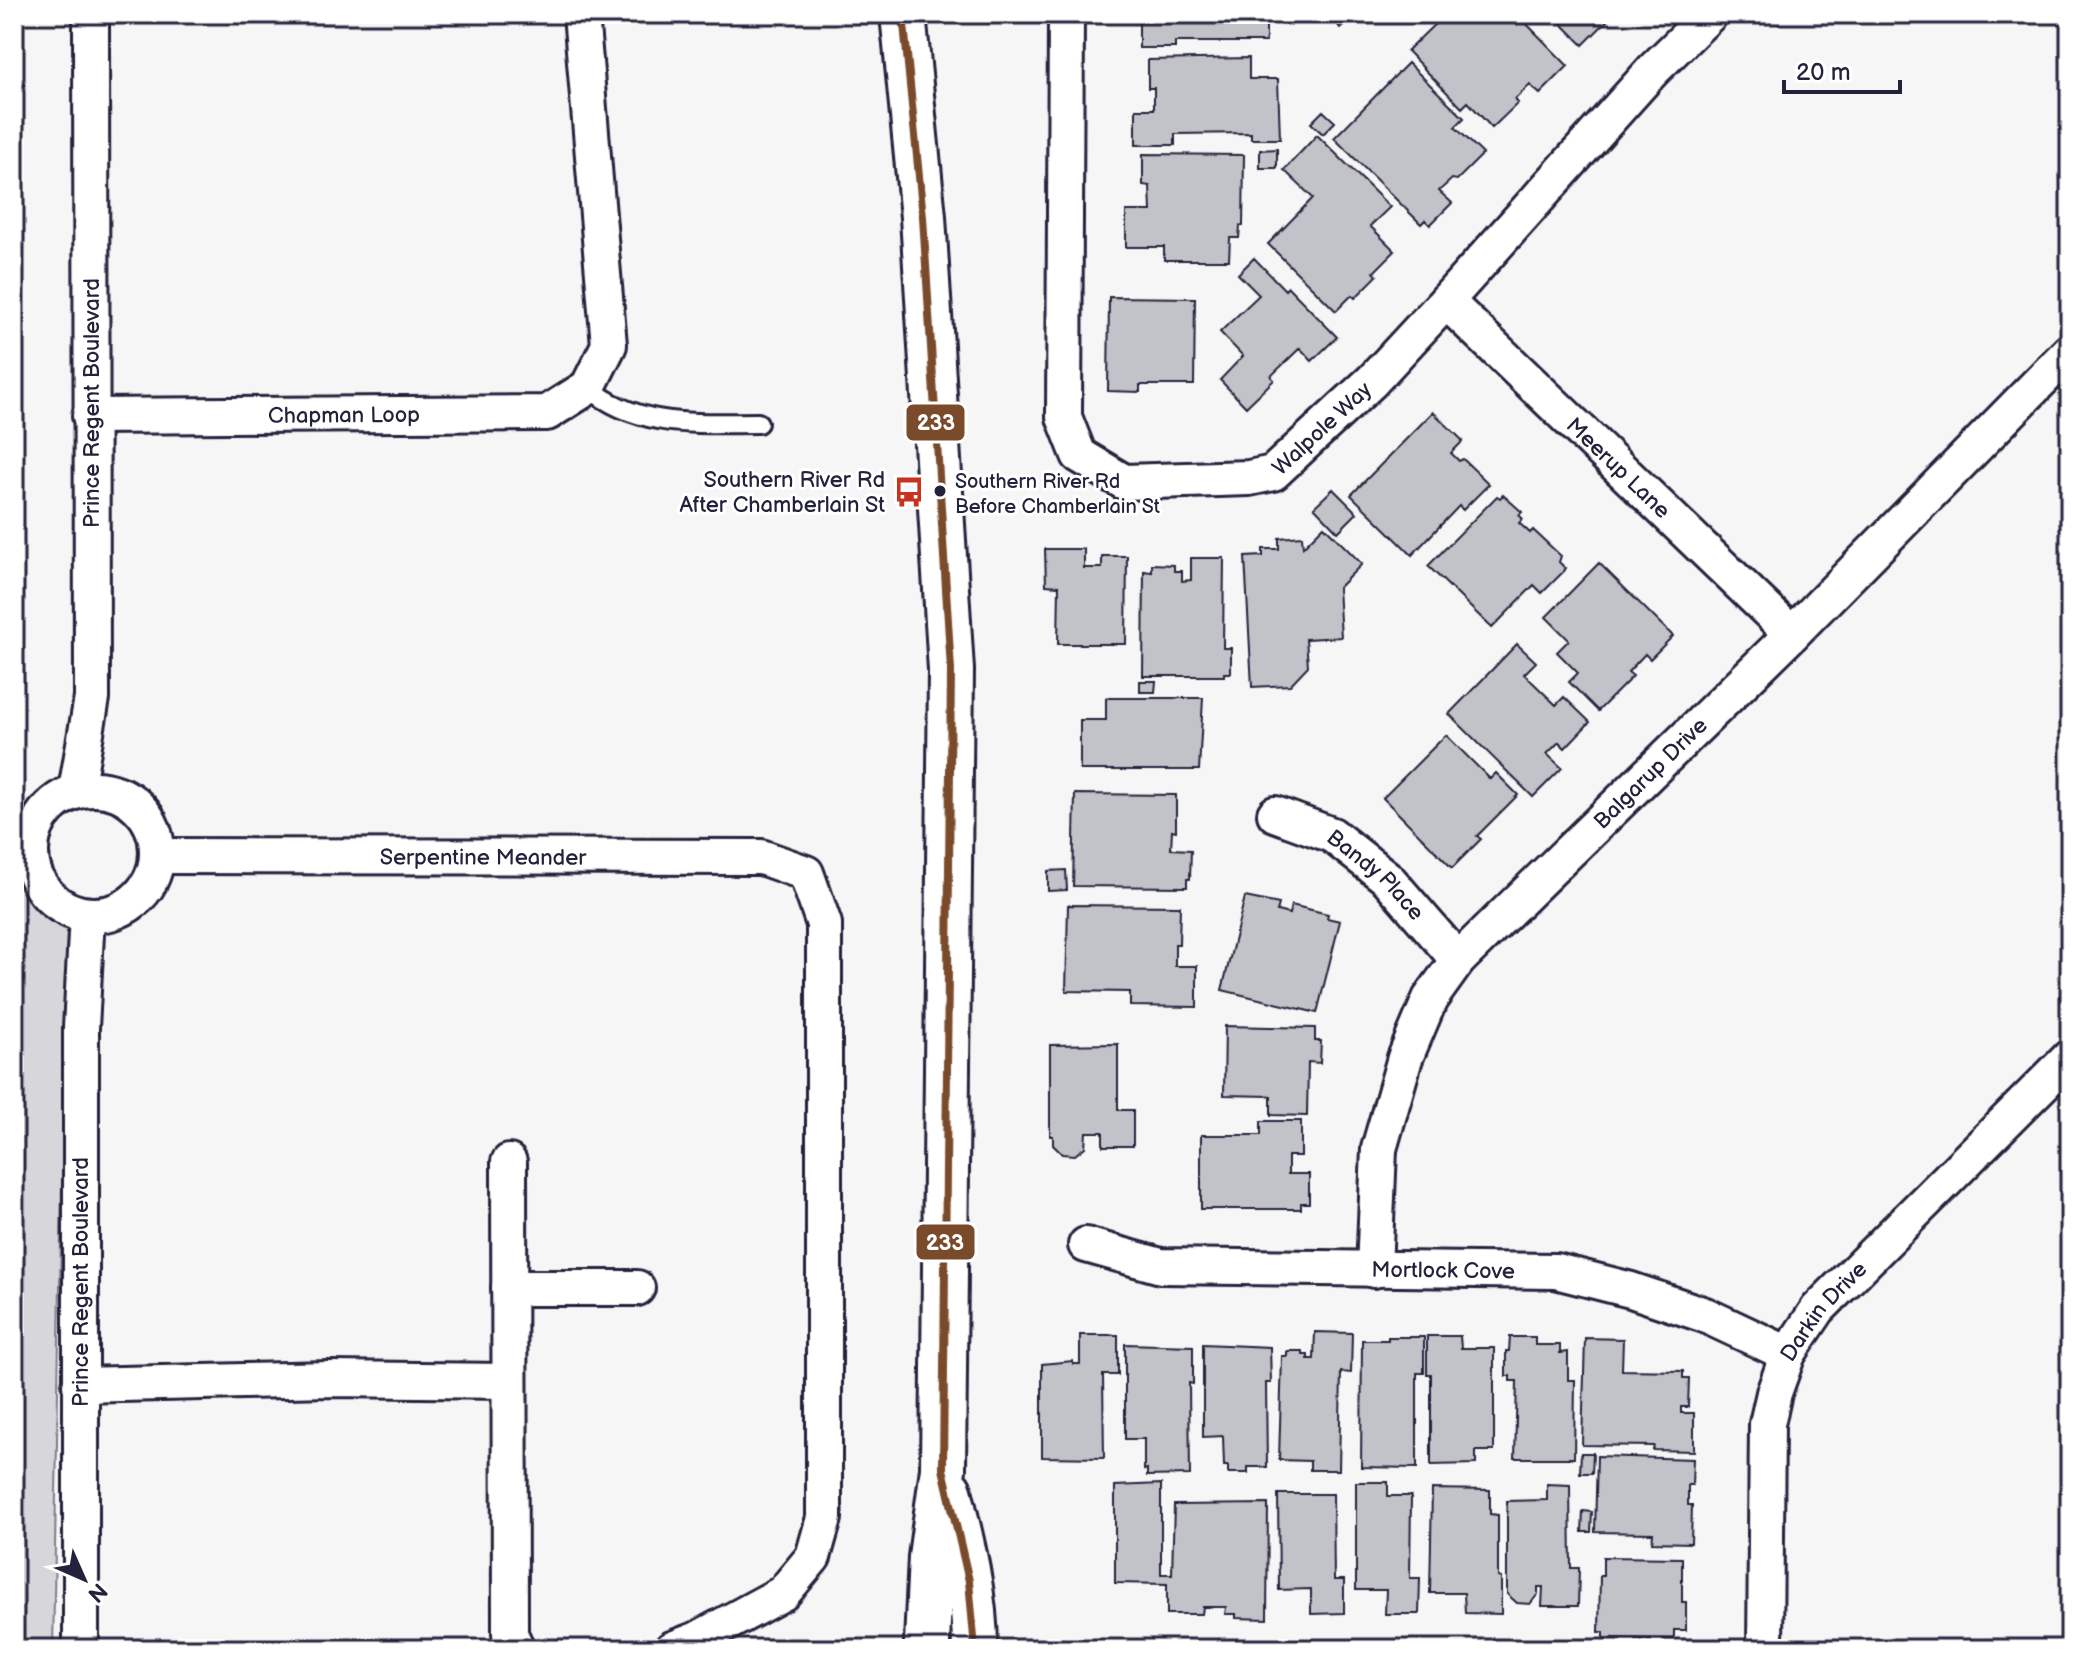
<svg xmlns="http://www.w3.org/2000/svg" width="2084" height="1663" font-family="'Balsamiq Sans',sans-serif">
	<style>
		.green { fill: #d7d7db; stroke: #7c7c8b; stroke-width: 2 }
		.building { fill: #c2c2c9; stroke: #22223b; stroke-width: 2 }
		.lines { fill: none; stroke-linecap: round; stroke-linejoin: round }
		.lane-casing { stroke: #22223b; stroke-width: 24 }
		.street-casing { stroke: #22223b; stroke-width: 40 }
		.primary-casing { stroke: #22223b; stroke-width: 50 }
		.lane { stroke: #fff; stroke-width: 18 }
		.street { stroke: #fff; stroke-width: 34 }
		.primary { stroke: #fff; stroke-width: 44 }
		.bus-1-casing { stroke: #fff; stroke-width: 14 }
		.bus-1 { stroke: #7a4b2a; stroke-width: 8 }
		.bus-dot { fill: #22223b; stroke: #fff; stroke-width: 3 }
		.labels { text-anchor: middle; stroke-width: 6; stroke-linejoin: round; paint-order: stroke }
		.bus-label { font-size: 20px; fill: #22223b; stroke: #fff; text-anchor: start }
		.street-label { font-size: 22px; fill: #22223b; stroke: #fff }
		.poi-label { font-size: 22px; fill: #22223b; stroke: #fff; text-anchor: end }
		.line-badge { stroke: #fff; stroke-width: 3 }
		.badge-label { font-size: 22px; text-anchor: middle; font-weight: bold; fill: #fff }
	</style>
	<rect width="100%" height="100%" fill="#f6f6f7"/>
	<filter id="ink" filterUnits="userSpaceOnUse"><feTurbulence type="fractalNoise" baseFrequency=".0125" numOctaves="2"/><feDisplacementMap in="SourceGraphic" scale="16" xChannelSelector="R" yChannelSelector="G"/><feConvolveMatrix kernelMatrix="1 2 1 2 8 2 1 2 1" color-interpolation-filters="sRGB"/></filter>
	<g filter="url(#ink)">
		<path class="green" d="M14,869H19L50,891L67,924L53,1649H14Z"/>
		<path class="building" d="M1149,14H1266V42H1175V48H1139V21H1149Z
			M1331,14H1361L1340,28Z
			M1445,14H1517L1568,66L1540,94L1530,85L1515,99L1518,103L1492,128L1468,102L1462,108L1407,51Z
			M1552,14H1609L1604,19L1607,21L1583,45Z
			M1249,58V79H1278L1280,139H1251V133L1175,134V145H1136V109H1154V88H1148V60Z
			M1408,63L1464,118L1455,127L1483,154L1457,180L1452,179L1439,191L1452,203L1430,225L1425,220L1421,224L1334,138Z
			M1323,111L1335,122L1323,134L1311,123Z
			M1317,135L1390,207L1370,226L1395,251L1374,272L1377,276L1355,298L1352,295L1336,311L1268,244L1313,198L1284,170Z
			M1277,149V168H1260V150Z
			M1143,154L1244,155L1243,226H1240L1239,238H1230L1229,260H1164V247H1126V211H1151L1150,186L1143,185Z
			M1254,258L1285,290L1288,287L1337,337L1312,361L1300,348L1271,376L1274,380L1246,407L1220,380L1243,356L1220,332L1259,295L1238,274Z
			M1109,297L1195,298L1194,385H1140V392L1108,391Z
			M1433,412L1463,441L1451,453L1459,461L1463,459L1489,484L1463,510L1459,506L1412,555L1351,495Z
			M1333,489L1357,513L1338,532L1314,507Z
			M1503,495L1522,512L1519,515L1523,519L1519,523L1530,533L1533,530L1561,556L1559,562L1566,569L1542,593L1534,585L1492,628L1428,566L1497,496L1500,498Z
			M1324,526L1362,564L1338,588L1341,637L1306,639L1308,666L1290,685L1252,687L1245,557L1263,556V549H1279V538L1302,536L1303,547Z
			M1045,549H1084V568H1102V556H1127L1126,644H1058L1059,586L1046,585Z
			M1191,558H1224L1223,648H1231V673H1224V676H1143L1144,571L1152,572V564L1174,565V571H1182V581L1191,580Z
			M1599,563L1673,636L1650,659L1645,654L1628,672L1633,676L1598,711L1569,682L1578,673L1557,652L1569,640L1546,617Z
			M1517,644L1536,662L1524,674L1556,705L1564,697L1590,722L1565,748L1559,742L1547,754L1562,768L1533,797L1449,714Z
			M1140,681H1156L1155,692H1140Z
			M1106,698H1203L1199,770H1080V720H1106Z
			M1446,735L1490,779L1496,773L1518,795L1477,836L1481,839L1452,868L1383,798Z
			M1075,794L1176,795V831L1172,830L1171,849L1191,850L1190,879H1187V887L1073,886Z
			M1066,870L1067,890L1048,891V871Z
			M1245,897L1279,904L1277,911L1289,914L1291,905L1328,914L1327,918L1340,921L1317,1013L1222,990Z
			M1068,905L1180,906L1179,944H1175V966H1197V1007L1130,1006V992L1066,991Z
			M1225,1026L1315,1028V1041H1321L1320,1063L1308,1062L1307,1116L1271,1115V1096L1224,1095Z
			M1118,1044V1110H1133V1146H1103V1132H1086L1085,1147L1075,1155L1062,1154L1053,1145V1136H1050V1045Z
			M1261,1121H1301V1156H1288V1174H1309V1203H1301V1209H1201V1135H1261Z
			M1315,1332L1352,1333L1351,1373L1341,1372L1339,1470H1310V1461L1279,1460L1282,1356H1287V1351H1303V1355H1308V1359H1314Z
			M1080,1335H1118V1375H1103L1104,1458L1042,1457V1364L1073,1361V1364H1080Z
			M1427,1336H1460L1461,1348H1494V1451H1476V1464L1431,1465V1374H1427Z
			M1388,1337H1424V1373H1417V1468L1361,1467L1362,1340H1388Z
			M1510,1337H1535V1345H1560V1353L1568,1352V1380H1575L1574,1458H1515L1517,1381H1510V1376H1506V1351H1509Z
			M1585,1338L1623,1339L1622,1370L1683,1371V1378H1689L1688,1407H1681V1413H1694V1451L1653,1450L1654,1446L1582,1445Z
			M1125,1344L1193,1346V1384L1189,1383L1190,1475L1147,1476V1469L1144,1470V1439H1125Z
			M1203,1344L1270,1347L1271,1383H1266L1267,1467H1248V1473H1228V1466H1224L1223,1436L1203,1437Z
			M1581,1453H1593L1592,1473H1580Z
			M1597,1456L1693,1459L1692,1485H1688V1505H1692L1691,1543L1652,1542L1653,1533L1595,1532Z
			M1356,1482H1388V1496H1411L1410,1578H1420L1419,1614H1385L1386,1590H1356Z
			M1161,1484V1574H1172L1174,1505L1268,1504L1267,1619L1236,1618V1614H1225L1226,1607H1203L1202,1614H1167V1584L1115,1583V1486Z
			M1547,1484L1570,1485L1571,1568H1579L1578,1606H1542L1543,1587H1538V1594L1530,1604L1517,1603L1507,1594V1501L1547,1500Z
			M1432,1489L1490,1490V1514L1498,1515V1577L1501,1578V1614L1465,1613L1464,1593H1430Z
			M1278,1494H1333L1334,1580H1344V1613L1311,1614V1589L1279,1590Z
			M1583,1511L1592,1512L1591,1532H1582Z
			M1603,1557L1682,1558V1602H1686V1630H1674V1639L1604,1638V1632H1599L1600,1576H1603Z"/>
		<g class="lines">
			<g class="lane-casing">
				<path id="lane" d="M588,387C637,429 698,423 758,423"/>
			</g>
			<g class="street-casing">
				<g id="street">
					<path id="s1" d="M1066,14L1064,417L1079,455L1124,482L1249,478L1273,473L1372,381L1446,301L1653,70L1710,14"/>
					<path id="s2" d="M1446,301L1792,634"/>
					<path id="s3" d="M90,416L547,413L588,387L609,345L581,14"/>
					<circle cx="94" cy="852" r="63"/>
					<path d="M76,791L92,698L91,14"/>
					<path id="s4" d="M1275,814L1332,835L1388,879L1458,960"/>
					<path id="s5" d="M157,856L761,857L806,873L824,924V1518L813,1557L783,1593L698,1639L672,1649"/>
					<path d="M509,1162L510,1634L517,1649"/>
					<path id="s6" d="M1086,1245L1161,1266L1556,1271L1631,1290L1705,1315L1788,1354"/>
					<path id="s7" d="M1374,1270L1379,1149L1405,1058L1430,999L1458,960L1792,634L2070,351"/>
					<path d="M509,1288H637"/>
					<path d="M80,1385L329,1379L509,1381"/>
					<path d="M81,1649V1028L87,915"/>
					<path id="s8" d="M1765,1649L1767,1424L1774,1393L1788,1354L1818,1309L2070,1057"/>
				</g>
			</g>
			<g class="primary-casing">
				<path id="primary" d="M903,14L923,217L951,670L943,1469L931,1557L927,1643
					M949,1491C962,1543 975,1595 975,1649"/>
			</g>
			<use href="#lane" class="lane"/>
			<use href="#street" class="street"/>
			<use href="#primary" class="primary"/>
			<g class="bus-1-casing">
				<path id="bus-1" d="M903,14L923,217L951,670L943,1469L969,1581L975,1649"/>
			</g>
			<use href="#bus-1" class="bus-1"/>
		</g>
	</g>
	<defs>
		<g id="bus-bare" transform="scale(2.4)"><path d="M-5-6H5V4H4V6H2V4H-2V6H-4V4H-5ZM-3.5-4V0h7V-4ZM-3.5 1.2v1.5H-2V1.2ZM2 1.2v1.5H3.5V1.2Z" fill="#c8321e" stroke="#fff" stroke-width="2.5" paint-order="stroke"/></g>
	</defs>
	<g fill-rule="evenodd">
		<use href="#bus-bare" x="909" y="492"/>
	</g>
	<circle class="bus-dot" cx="940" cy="491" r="7"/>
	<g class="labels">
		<g class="bus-label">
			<text x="955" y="488">Southern River Rd<tspan x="955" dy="25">Before Chamberlain St</tspan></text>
		</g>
		<g class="street-label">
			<text transform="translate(91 403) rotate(-90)" y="8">Prince Regent Boulevard</text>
			<text dy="8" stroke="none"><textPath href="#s3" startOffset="254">Chapman Loop</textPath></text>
			<text dy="8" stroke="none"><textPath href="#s1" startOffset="712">Walpole Way</textPath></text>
			<text dy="8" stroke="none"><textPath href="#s2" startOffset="240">Meerup Lane</textPath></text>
			<text dy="8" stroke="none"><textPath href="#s7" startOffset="596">Balgarup Drive</textPath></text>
			<text dy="8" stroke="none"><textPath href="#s5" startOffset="326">Serpentine Meander</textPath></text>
			<text dy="8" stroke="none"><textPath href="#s4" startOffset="120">Bandy Place</textPath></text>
			<text dy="8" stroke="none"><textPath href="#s6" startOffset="360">Mortlock Cove</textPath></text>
			<text transform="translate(80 1282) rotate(-90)" y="8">Prince Regent Boulevard</text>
			<text dy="8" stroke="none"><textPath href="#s8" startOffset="354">Darkin Drive</textPath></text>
		</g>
		<g class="poi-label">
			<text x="885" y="487">Southern River Rd<tspan x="885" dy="25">After Chamberlain St</tspan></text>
		</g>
	</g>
	<g class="line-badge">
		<rect x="905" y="403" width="61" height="39" rx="8" fill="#7a4b2a"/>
		<rect x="915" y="1223" width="61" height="38" rx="8" fill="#7a4b2a"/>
	</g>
	<g class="badge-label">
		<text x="936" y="430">233</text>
		<text x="945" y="1250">233</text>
	</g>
	<rect width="2084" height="1663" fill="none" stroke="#fff" stroke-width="48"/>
	<rect x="24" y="24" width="2036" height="1615" fill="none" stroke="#22223b" stroke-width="3" filter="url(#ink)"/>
	<g transform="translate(84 1579) rotate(135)" stroke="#ffffff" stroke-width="6" paint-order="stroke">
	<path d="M0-6L14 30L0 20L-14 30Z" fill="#22223b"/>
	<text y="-12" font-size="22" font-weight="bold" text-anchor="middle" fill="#22223b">N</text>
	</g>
	<path d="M1784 80v12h116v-12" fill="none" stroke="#22223b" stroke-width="4"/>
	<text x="1796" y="80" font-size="24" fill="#22223b" stroke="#ffffff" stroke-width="6" paint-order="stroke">20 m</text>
</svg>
